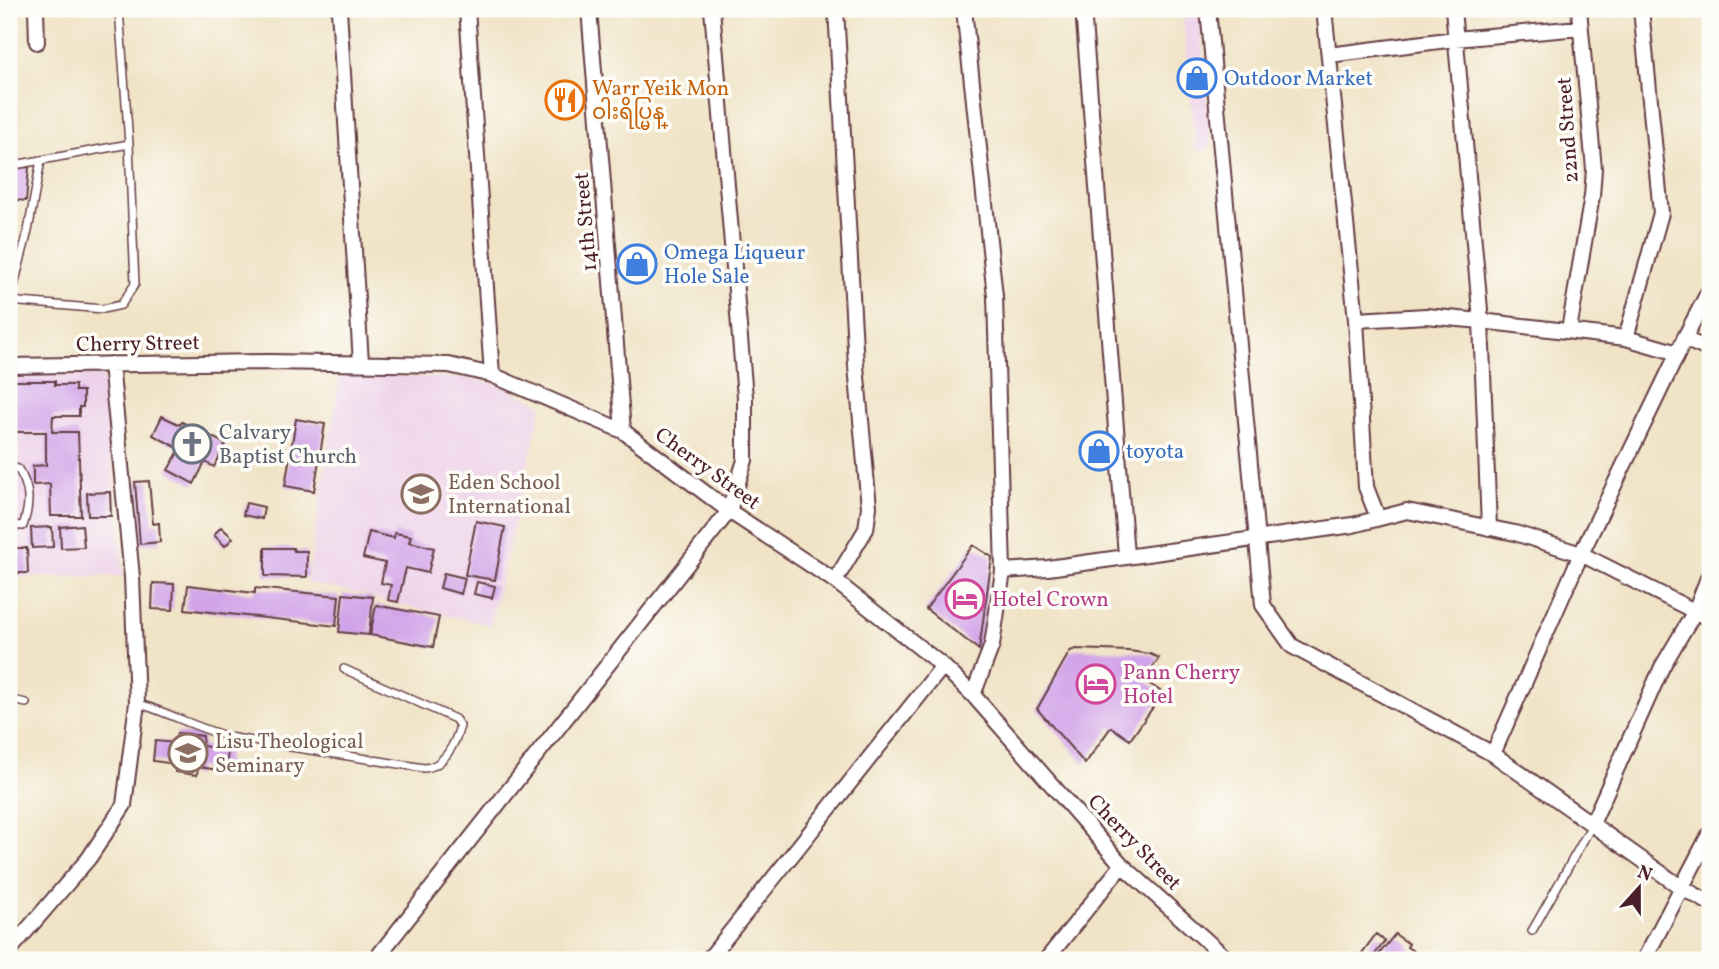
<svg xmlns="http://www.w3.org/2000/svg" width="1719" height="969" font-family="Vollkorn,'Noto Sans Myanmar',serif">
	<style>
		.built { fill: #edd1e9 }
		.building { fill: #d1a3e8 }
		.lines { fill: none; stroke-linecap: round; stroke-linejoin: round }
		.service-casing { stroke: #633c42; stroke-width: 10 }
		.minor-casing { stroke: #633c42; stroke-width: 18 }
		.service { stroke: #fff; stroke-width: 7 }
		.minor { stroke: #fff; stroke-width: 14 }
		.labels { text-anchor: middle; stroke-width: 7; stroke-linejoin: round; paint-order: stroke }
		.shop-label { font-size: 21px; fill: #366cbe; stroke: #fdfcf7; text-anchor: start }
		.food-label { font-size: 21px; fill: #c56008; stroke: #fdfcf7; text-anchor: start }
		.street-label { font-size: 21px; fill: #4a1f2b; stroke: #fdfcf7 }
		.worship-label { font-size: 21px; fill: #5b616d; stroke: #fdfcf7; text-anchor: start }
		.education-label { font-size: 21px; fill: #785e54; stroke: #fdfcf7; text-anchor: start }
		.hotel-label { font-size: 21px; fill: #b23c85; stroke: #fdfcf7; text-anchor: start }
	</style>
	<rect width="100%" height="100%" fill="#fdfcf7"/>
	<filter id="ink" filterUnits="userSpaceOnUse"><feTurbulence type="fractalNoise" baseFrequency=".0143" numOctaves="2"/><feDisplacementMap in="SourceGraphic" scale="14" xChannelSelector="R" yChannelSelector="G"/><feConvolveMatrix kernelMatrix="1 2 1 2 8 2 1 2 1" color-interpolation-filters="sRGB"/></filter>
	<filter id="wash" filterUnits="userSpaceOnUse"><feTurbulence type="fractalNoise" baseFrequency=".00686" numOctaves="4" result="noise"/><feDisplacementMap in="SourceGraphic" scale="28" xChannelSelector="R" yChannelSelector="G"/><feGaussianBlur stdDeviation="1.57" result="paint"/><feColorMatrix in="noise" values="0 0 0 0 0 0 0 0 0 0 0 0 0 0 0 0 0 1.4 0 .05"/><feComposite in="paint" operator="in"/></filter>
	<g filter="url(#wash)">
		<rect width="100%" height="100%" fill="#f0e3c6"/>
		<path class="built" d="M1182,9H1199L1211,147L1196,151Z
			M9,373L103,375L124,576L9,577Z
			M340,375L469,378L504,386L542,405L490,625L378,600L373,596L307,583Z"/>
		<g id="blocks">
			<path class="building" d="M29,167L26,201L9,199L12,168Z
				M9,381H55V385H75V391H83V407H79V416H53L52,432H78L81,516H51L50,484L33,485V466L46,465V432H9Z
				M162,416L180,425L182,422L226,444L214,467L205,462L194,484L168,470L180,449L153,435Z
				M296,419L325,424L314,491L285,486Z
				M9,478H13V499H9Z
				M149,481L153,524L159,523L160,542L140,544L135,482Z
				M110,492L111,516H88L87,493Z
				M246,503L264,507L262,519L243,515Z
				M476,521L505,527L495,580L465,575Z
				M82,525L84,547L61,548L60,527Z
				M52,527L53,547L32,548L31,528Z
				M221,527L233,538L225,546L214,535Z
				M369,532L394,538L395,533L411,536L409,542L434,548L428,573L406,568L398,602L388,600L391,585L381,583L385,563L363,558Z
				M973,545L992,557L979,650L926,609Z
				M9,548H27L28,573H9Z
				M265,548H293L294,551H307V577L265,576Z
				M444,573L465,578L461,594L440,588Z
				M477,582L495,586L492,598L474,594Z
				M153,583L174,584L173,610L152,609Z
				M188,585L255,593V588L339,596L336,626L185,609Z
				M343,594L373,597L369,635L339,632Z
				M376,605L439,617L433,647L370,635Z
				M1076,649L1129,651L1150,654L1159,658L1144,680L1163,693L1130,740L1111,727L1085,764L1037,709L1070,651Z
				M177,733L203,736L202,746L228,750L226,771L198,767L197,775L175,772L176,764L153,761L155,741L176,743Z
				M1376,934L1385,941L1373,957L1376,958L1395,934L1409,944L1407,947L1428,960H1408L1401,955L1398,959L1400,960H1357Z"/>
		</g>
	</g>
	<g filter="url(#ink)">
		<use href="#blocks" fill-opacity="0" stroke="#633c42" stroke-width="2"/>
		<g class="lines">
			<g class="service-casing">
				<path id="service" d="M9,166L129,144
					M9,301L103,309L121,305L135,284L129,144L119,9
					M10,301L28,231L41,160
					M9,467L18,469C31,488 30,505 23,526L9,525
					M9,699L26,703
					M137,703C170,713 200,730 234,738L424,768C444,767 455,744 460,726L455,719L344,669
					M1532,931L1592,825"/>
			</g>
			<g class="minor-casing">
				<path id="minor" d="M36,9L37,42
					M339,9L361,363
					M467,9L492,375
					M589,9L623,431
					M964,9L995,296L1003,571
					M1083,9L1126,555
					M1208,9L1263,605L1292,646L1493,754L1682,888L1710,903
					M1324,9L1356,320L1366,487L1378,518
					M1453,9L1481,321L1489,528
					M1329,55L1455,39L1580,28
					M1356,320L1426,316L1481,321L1626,338L1678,353L1684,339L1710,350
					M1569,330L1592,196L1594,169L1579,9
					M1626,338L1661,213L1641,9
					M1684,339L1710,289
					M9,366L269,362L449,365L492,375L623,431L729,511L835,581L943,666L973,695L1122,865L1228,960
					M835,581L866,529L869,507L856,366L836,9
					M973,695L992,645L1003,571L1048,568L1353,525L1407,511L1515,533L1581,554L1710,619
					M1493,754L1581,554L1678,353
					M1592,824L1662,667L1695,611L1710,573
					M9,951L89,858L124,805L137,703L132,577L111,364
					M375,960L729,511L745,460V397L712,9
					M708,960L943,666
					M1046,960L1122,865
					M1644,960L1710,833"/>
			</g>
			<use href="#service" class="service"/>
			<use href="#minor" class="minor"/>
		</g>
	</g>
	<defs>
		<g id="shop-ring" transform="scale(2.0125)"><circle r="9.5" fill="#fdfcf7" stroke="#3f7fe0" stroke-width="1.5"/><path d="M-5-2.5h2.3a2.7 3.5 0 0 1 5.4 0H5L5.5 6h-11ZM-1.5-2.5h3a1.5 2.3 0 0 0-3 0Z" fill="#3f7fe0"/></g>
		<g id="restaurant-ring" transform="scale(2.0125)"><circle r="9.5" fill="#fdfcf7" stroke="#e8710a" stroke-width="1.5"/><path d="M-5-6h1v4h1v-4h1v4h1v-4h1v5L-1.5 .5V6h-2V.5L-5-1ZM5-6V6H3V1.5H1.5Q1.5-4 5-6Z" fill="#e8710a"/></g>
		<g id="church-ring" transform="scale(2.0125)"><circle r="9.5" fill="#fdfcf7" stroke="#6b7280" stroke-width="1.5"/><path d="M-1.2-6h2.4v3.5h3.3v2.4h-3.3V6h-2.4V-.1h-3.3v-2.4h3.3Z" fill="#6b7280"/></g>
		<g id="school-ring" transform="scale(2.0125)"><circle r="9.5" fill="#fdfcf7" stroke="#8d6e63" stroke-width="1.5"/><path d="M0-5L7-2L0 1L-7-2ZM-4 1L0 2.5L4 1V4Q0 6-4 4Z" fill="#8d6e63"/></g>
		<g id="hotel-ring" transform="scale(2.0125)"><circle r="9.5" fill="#fdfcf7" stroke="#d1479c" stroke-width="1.5"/><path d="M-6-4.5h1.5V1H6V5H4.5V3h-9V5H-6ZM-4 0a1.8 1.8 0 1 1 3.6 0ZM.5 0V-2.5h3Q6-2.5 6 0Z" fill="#d1479c"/></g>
	</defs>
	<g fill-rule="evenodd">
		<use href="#shop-ring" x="1197" y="78"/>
		<use href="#restaurant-ring" x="565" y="100"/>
		<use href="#shop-ring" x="637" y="264"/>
		<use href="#church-ring" x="192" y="444"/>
		<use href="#shop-ring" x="1099" y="451"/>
		<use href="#school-ring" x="421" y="494"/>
		<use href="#hotel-ring" x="965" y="599"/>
		<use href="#hotel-ring" x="1096" y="684"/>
		<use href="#school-ring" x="188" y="753"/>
	</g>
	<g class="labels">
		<g class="shop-label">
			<text x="1224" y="85">Outdoor Market</text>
			<text x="664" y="259">Omega Liqueur<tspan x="664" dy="24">Hole Sale</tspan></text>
			<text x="1126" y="458">toyota</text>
		</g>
		<g class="food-label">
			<text x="592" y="95">Warr Yeik Mon<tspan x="592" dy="24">ဝါးရိပ္မြန္</tspan></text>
		</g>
		<g class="street-label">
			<text transform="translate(1567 130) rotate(-94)" y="7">22nd Street</text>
			<text transform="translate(585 222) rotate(-95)" y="7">14th Street</text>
			<text transform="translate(138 343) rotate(-1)" y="7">Cherry Street</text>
			<text transform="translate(708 468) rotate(36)" y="7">Cherry Street</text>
			<text transform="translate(1135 842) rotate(46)" y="7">Cherry Street</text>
		</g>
		<g class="worship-label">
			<text x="219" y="439">Calvary<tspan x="219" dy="24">Baptist Church</tspan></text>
		</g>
		<g class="education-label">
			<text x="448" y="489">Eden School<tspan x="448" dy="24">International</tspan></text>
			<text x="215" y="748">Lisu Theological<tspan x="215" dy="24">Seminary</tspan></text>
		</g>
		<g class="hotel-label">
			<text x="992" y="606">Hotel Crown</text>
			<text x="1123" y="679">Pann Cherry<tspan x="1123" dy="24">Hotel</tspan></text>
		</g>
	</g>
	<rect width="1719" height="969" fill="none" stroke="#fdfcf7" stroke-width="35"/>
	<g transform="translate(1639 888) rotate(21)" stroke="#fdfcf7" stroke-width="5" paint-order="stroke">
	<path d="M0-5L12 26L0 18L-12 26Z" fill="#4a1f2b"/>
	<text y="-10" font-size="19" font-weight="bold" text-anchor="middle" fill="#4a1f2b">N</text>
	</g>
</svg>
